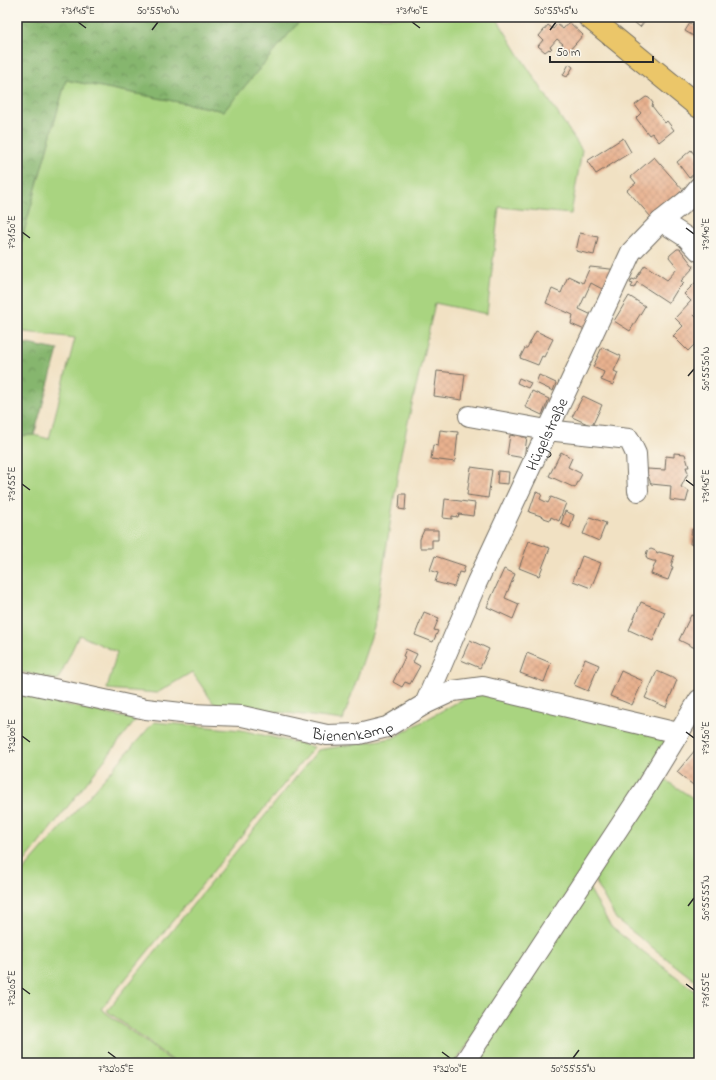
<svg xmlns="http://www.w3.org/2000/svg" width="716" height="1080" font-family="'Indie Flower',sans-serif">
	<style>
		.green { fill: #a9d480; stroke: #6a8056 }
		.forest { fill: url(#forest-crowns); stroke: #58704c }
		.building { fill: url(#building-cross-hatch) }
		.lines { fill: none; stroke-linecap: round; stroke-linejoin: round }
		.minor-casing { stroke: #706b60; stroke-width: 22 }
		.major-casing { stroke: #706b60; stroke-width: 24 }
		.minor { stroke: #fff; stroke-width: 20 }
		.major { stroke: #ebc669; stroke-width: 22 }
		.ticks { fill: none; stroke: #2b2b2b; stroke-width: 1.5 }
		.labels { text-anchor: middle; stroke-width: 3; stroke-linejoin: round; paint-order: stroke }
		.street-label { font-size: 16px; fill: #2b2b2b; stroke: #fbf7ec }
		.neatline { fill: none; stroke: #2b2b2b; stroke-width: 1.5 }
		.ticks-label { font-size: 10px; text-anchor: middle; fill: #2b2b2b }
	</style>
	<defs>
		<pattern id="forest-crowns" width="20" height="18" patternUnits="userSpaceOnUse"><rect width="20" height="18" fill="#86b66e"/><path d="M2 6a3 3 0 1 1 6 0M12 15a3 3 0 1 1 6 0" fill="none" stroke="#6e945b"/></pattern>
		<pattern id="building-cross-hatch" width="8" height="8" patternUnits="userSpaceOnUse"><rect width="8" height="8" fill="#e8b18e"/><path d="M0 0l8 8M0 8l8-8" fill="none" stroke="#c7987b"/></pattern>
	</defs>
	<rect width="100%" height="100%" fill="#fbf7ec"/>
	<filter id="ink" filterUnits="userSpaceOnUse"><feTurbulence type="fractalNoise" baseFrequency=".025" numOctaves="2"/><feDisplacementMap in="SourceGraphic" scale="8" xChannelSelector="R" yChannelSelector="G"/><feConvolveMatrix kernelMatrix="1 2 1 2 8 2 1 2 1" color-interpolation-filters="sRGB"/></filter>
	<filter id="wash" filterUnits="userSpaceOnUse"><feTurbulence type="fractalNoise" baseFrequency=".012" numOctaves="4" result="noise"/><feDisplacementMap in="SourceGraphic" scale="16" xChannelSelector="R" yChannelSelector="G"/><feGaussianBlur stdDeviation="0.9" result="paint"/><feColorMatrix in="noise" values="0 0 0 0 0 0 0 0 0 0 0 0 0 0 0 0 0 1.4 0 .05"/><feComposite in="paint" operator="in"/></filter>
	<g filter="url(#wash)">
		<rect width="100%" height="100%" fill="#f1e1c3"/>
		<path class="green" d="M303,17H496L518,53L582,150L571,214L499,207L487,314L435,303L401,453L374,628L343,720L214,704L192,672L157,693L107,689L117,652L79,635L58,680L17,671V436L34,435L49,439L75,338L17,331V257L66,80L224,111Z
			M484,693L675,735L455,1063H176L107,1011L318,750L393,738L463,699Z
			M17,694L136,720L17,871Z
			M154,722L241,730L314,747L101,1009L174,1063H17V878Z
			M662,778L699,802V984L616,919L593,877Z
			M588,886L611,927L699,994V1063H483L482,1053Z"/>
		<path class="forest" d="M17,17H303L224,111L66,80L17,257Z
			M17,342L58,350L34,435L17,436Z"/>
		<g id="blocks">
			<path class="building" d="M628,17H648L640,27Z
				M569,22L583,35L568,52L561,46L563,44L557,39L550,47L552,48L550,50L549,49L545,52L538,46L543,40L539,36L548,25L553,29L557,24L563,29Z
				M690,23L699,29L695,37L685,31Z
				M569,64L573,67L567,77L563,75Z
				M646,97L649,98L653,103L652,106L665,123L667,121L674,130L659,142L652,133L649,135L636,118L641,113L635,105Z
				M623,138L631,152L596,174L587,161Z
				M691,150L699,160V170L689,178L677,162Z
				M654,157L683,190L651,217L627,190L636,183L631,177Z
				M580,233L598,237L594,255L576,251Z
				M677,249H680L694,267L681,281L684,283L677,290L669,303L637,282L634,288L631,287L633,284L630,283L632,279L635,280L645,265L667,280L678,268L669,257L670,255Z
				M590,267L610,269L614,270L604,290L591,283L579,309L594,316L587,331L571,324L573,315L546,303L552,289L561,293L568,276L583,283Z
				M698,280L699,281V310L694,315L699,320V340L688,351L673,336L683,326L675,318L691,301L684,294Z
				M629,296L645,306L630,331L614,321Z
				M536,331L553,339L544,357L542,356L538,365L520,358L525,348H527Z
				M602,347L621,356L614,371L618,373L613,385L601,380L604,372L593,367Z
				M437,371L465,374L462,400L434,396Z
				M539,375L556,383L553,391L536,383Z
				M519,378L531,383L528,388L517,383Z
				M532,391L549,399L542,415L525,407Z
				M583,396L602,405L592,426L572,417Z
				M440,430L458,432L455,462L431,459L433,445L438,446Z
				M517,433L522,437H527L524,458L507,455L510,435L515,436Z
				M561,452L572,458L568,467L582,474L575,488L549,476Z
				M674,453L685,454L689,467H686L688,473L681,487L689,491L686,502L670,500L671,486L651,484L647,473V469L665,470L666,456L674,457Z
				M471,467L492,470L488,498L467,495Z
				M498,471L509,472L508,484L497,483Z
				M536,492L542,494L540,499L548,503L551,497L566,503L559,521L551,517L550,520L544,518V517L529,512Z
				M400,494H406L405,510L399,509Z
				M445,499L475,503L473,516L459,514L458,517L452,516V519L443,518Z
				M565,511L574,515L570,528L561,524Z
				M590,517L606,523L599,541L583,534Z
				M692,529L699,530V545L690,544Z
				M424,530H438V540H432V548H420V539Z
				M529,541L550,548L539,576L519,568Z
				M651,549L656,551L657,553L659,552L674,556L671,566L673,567L668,580L651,574L656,561H653L647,559L646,556L647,551Z
				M435,556L465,566L463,573L459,572L454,587L435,582L438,573L430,570Z
				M582,556L601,563L591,588L573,581Z
				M504,569L515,574L505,598L519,604L513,619L487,607Z
				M641,602L665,612L653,641L629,630Z
				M424,612L439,618L434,630L438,631L433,642L415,635Z
				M691,615L699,618V650L679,640Z
				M470,640L489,649L480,668L461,660Z
				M406,649L417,654L413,662L420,666L410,684L405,682L402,687L393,682L405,657L403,656Z
				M527,653L551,663L544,682L520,673Z
				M585,659L599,665L588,691L574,685Z
				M621,671L643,681L632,705L610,696Z
				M657,671L677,680L666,707L645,698Z
				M696,749L699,752L698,789L677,772Z"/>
		</g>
	</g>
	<g filter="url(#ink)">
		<use href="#blocks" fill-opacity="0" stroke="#706b60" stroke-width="1"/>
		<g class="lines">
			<g class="minor-casing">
				<g id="minor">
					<path d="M661,221L686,237L699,251"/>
					<path d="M469,416L547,430L629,439L636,454L638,491"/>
					<path id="s1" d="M17,681L146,709L190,714L242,716L327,735L359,734L387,727L425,704L453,691L483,687L678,733"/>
					<path id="s2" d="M425,704L477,582L631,252L661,221L690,198L699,187"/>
					<path d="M464,1063L647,785L699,700"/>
				</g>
			</g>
			<g class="major-casing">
				<path id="major" d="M589,17L699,107"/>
			</g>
			<use href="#minor" class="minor"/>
			<use href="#major" class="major"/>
		</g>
	</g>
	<path class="ticks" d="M78,22L86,28M412,22L420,28M152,30L158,22M550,30L556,22M686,228L694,234M22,232L30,238M688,376L694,369M686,480L694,486M22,484L30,490M686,732L694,738M22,736L30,742M688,906L694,898M686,984L694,990M22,988L30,994M108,1052L116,1058M442,1052L450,1058M573,1058L579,1050"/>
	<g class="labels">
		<g class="street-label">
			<text dy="6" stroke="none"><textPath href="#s2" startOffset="296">Hügelstraße</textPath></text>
			<text dy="6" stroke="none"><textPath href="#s1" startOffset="341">Bienenkamp</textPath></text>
		</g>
	</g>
	<rect width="716" height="1080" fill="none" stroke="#fbf7ec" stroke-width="44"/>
	<path d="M550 56v6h103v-6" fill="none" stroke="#2b2b2b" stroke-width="2"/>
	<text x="556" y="56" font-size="12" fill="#2b2b2b" stroke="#fbf7ec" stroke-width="3" paint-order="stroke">50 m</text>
	<rect x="22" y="22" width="672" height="1036" class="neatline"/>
	<g class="ticks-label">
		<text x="78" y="14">7°31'45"E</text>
		<text x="158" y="14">50°55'40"N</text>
		<text x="412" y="14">7°31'40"E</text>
		<text x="556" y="14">50°55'45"N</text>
		<text transform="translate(11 232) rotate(-90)" y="4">7°31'50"E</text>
		<text transform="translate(705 234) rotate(-90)" y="4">7°31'40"E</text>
		<text transform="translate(705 369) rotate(-90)" y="4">50°55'50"N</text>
		<text transform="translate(11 484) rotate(-90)" y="4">7°31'55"E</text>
		<text transform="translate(705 486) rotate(-90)" y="4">7°31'45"E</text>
		<text transform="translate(11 736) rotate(-90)" y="4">7°32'00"E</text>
		<text transform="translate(705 738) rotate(-90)" y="4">7°31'50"E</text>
		<text transform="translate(705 898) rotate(-90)" y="4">50°55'55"N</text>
		<text transform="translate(11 988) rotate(-90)" y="4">7°32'05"E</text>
		<text transform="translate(705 990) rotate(-90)" y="4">7°31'55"E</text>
		<text x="116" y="1072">7°32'05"E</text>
		<text x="450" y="1072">7°32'00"E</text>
		<text x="573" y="1072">50°55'55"N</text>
	</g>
</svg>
